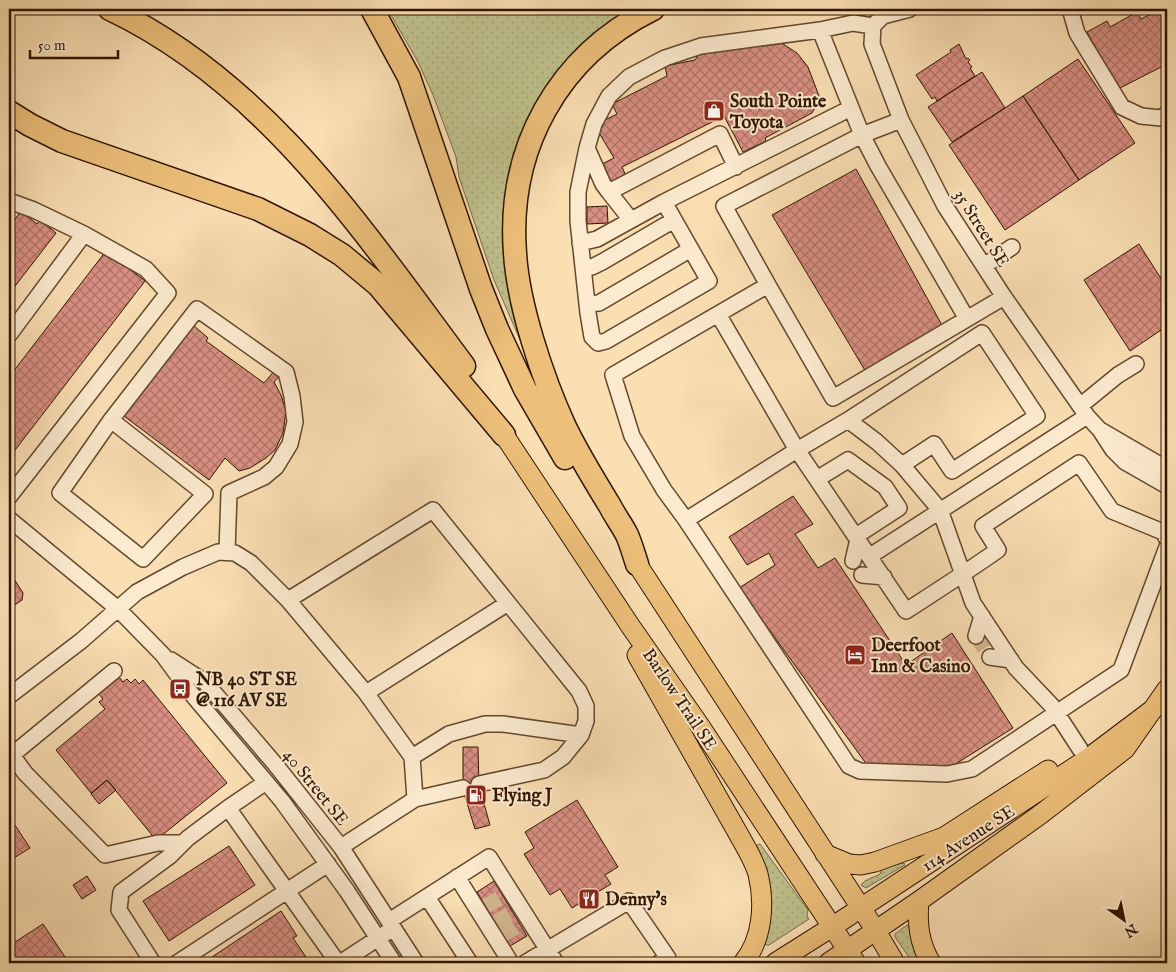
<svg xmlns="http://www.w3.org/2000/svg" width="1176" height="972" font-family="'IM FELL English',serif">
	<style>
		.grass { fill: url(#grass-dots); stroke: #786b46 }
		.building { fill: url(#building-cross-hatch); stroke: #301500 }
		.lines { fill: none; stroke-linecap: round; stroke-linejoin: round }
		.minor-tunnel { stroke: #d2b78f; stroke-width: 15; stroke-dasharray: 15 8; stroke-linecap: butt }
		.minor-casing { stroke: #62482d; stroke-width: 18 }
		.major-casing { stroke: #301500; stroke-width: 21 }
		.highway-casing { stroke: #301500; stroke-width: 25 }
		.minor { stroke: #fceace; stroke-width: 15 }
		.major { stroke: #edc07a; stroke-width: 19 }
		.highway { stroke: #edc07a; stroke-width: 22 }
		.labels { text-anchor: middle; stroke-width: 4; stroke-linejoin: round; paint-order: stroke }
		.poi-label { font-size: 18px; font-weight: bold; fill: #301500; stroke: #fceace; text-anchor: start }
		.street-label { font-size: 18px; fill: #301500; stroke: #fceace }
	</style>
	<defs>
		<pattern id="grass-dots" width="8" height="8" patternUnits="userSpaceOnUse" patternTransform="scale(1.25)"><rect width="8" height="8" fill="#bfc18c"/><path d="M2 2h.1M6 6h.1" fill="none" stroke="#a4a577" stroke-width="1.8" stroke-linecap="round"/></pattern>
		<pattern id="building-cross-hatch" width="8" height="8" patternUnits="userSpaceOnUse" patternTransform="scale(1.25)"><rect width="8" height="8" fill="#da9083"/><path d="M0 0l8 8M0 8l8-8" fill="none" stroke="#b17469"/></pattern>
	</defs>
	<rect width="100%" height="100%" fill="#fadfb3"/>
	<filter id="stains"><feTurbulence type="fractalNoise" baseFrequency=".004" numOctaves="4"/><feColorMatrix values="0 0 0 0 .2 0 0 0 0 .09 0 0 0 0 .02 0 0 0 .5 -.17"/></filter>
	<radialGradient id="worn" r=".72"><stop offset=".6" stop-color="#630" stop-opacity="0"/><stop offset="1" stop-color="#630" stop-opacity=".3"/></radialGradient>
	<path class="grass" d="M389,9H636L609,26L518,159L524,349L494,280L459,177L456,157L433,95L418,62L388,10Z
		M760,844L808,910L807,916L809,919L769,945H766L763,940L755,846Z
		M904,863L905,865L866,888L861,885L865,881L880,874L882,867Z
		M907,925H909L927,963H913L895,937V934Z"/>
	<path class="building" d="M1159,10L1162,16L1167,13V64L1118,89L1087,32L1107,21L1110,27L1137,12L1141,19Z
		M773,40L783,44L797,53L808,67L819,96L818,102L812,113L765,138L766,141L743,152L724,116L622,167L626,176L609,184L605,177L608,174L602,164L614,158L598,131L601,122L617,114L612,104L667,76L665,66L695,60L700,53Z
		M959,44L966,59L968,58L970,60L968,62L972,67L970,68L975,76L937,101L935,97L932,99L916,75L951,52L950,50Z
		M1078,59L1135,143L1079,180L1023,96Z
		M982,72L1005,108L952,142L928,107Z
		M1023,96L1079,180L1005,230L949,145Z
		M856,169L943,327L866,372L772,215Z
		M607,206L608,223L587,224V207Z
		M21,211L37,224L40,220L56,233L9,294V228Z
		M1139,244L1167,288V326L1130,351L1084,280Z
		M106,251L145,281L9,458V377Z
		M193,325L208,338L206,341L264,383L276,369L282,373L274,382L281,395L286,411L283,433L275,450L266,458L250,468L239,471L225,458L209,480L124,416Z
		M793,496L813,524L795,534L818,568L835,558L906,665L952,633L1013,728L946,770L870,769L739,588L775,565L769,553L747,565L729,537Z
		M9,571L23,593L22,600L9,609Z
		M119,677L123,682L127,679L131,683L135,679L139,684L143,680L227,783L156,840L107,780L91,793L56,750L105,709L99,702L103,699L98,693Z
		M463,747H478L479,786L490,825L475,829L463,790Z
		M107,780L116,790L99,804L91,794Z
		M577,800L618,867L605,875L611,884L572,908L560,889L550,895L524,854L534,848L525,832Z
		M9,816L30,848L9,861Z
		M229,846L255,885L169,941L143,901Z
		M87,876L96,890L82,899L73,885Z
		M494,881L527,936L510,946L477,892Z
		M281,911L297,936L293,938L310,963H203Z
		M43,924L69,963H14L9,955V946Z"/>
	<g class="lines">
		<path class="minor-tunnel" d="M976,636L990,657
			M486,906L503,896
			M496,922L512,912
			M503,935L520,924"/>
		<g class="minor-casing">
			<path id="minor" d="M1070,9L1077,33L1122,107L1141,116L1161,118L1167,114
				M873,26L872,44L901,120L945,206L1002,294L1087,416L1100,430L1113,450L1125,462L1167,486
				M873,26L883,16L910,9
				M820,30L862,135L878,166L967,319
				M587,148L603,184L609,192
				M664,202L709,281L606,341L598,343L592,337L588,313L578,221V192L587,148L594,124L609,96L629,77L665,58L701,46L820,30L853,23L873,26
				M9,204L12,202L34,210L84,234
				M631,220L609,192L720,134L736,167
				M580,243L597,239L664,202L851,108
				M984,266L1012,247
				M583,267H592L602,262L674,220
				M768,285L724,206L862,135L901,120
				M587,304L599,303L691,249
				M718,314L797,450L686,520L849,766L860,771L947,774L972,769L1121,670L1167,547
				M9,335L84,234L146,269L168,293L9,497
				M1080,406L1118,375L1136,364
				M111,420L205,494L143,559L60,493L111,420L197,309L286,372L292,396L295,422L290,444L276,467L264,477L229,493L227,552
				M848,420L982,333L1037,416L952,471L934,444L902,465
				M1102,431L1167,469
				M817,479L848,460L885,487L899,508L856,536
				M9,519L118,609L163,655L190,692L282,801L347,891L394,963
				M686,520L664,490L632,436L613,375L768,285L833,398L1004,297
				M870,556L1087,416
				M853,561L858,539
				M862,575L884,577
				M288,600L433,510L579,691L586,706V721L581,735L563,757L544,770L479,784
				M976,636L982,616
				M990,657L1011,660
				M171,660L205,682L275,764L341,847L416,963
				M366,693L508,603
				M9,696L81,641L137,592L183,567L218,552L235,553L251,563L288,600L366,693L412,757L415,799L341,847
				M1080,749L1052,706L1016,668L973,603L940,510L902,465L877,442L848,420L797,450L906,611C937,591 968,571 998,550L983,526L1079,463L1112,511L1163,532L1167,539
				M9,751L12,755L114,671
				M12,755L25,773L105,855L158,843H182
				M412,757L449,734L485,724H503L581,735
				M266,782L228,808L338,963
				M415,799L463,788
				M457,877L511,963
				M427,897L470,963
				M389,921L489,857L556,963
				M153,963L119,910L121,892L170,856L188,838L228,808
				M177,963L328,864
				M340,963L386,933
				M525,963L629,901L668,958L659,963"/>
		</g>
		<g class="major-casing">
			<path id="major" d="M504,435L631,627L700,726L856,963
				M637,564L876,931L895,963
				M637,655L739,835C746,848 754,860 758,874C765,903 763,939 743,963
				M825,854L849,864L861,865L875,862L944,837L1048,770
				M919,901C917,924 919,943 931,963
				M775,963L832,927L1087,759L1156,707
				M828,963L919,901L1041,814L1125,749L1167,689"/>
		</g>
		<g class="highway-casing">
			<path id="highway" d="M110,9C266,83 364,232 464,366
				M372,9L409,77L481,289L497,329L525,389L565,458
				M9,112L30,125L62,141L258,209L310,235L342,255L378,285L504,435
				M637,564C634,555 631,544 627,535C622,525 615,516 610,506C594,480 578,454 565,427C543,379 518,305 515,253C507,148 558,56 653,9"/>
		</g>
		<use href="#minor" class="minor"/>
		<use href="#major" class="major"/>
		<use href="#highway" class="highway"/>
	</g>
	<defs>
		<g id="shop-square" transform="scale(1.125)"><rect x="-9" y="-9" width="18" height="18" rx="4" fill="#8f2418" stroke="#fceace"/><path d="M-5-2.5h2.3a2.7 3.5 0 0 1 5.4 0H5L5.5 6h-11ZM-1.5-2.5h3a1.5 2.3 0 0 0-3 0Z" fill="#fff"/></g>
		<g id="hotel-square" transform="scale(1.125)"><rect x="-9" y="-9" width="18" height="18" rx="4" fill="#8f2418" stroke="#fceace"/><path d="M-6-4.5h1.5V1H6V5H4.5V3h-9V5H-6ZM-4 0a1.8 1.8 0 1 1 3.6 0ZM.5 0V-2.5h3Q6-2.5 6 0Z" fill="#fff"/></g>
		<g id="bus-square" transform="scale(1.125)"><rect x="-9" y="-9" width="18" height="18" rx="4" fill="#8f2418" stroke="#fceace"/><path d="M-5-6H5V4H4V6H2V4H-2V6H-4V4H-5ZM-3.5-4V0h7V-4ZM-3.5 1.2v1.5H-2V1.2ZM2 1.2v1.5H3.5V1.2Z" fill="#fff"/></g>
		<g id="fuel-square" transform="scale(1.125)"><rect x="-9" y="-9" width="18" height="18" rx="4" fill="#8f2418" stroke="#fceace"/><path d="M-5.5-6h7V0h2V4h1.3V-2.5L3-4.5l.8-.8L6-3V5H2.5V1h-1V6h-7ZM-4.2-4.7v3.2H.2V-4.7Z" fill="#fff"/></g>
		<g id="restaurant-square" transform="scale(1.125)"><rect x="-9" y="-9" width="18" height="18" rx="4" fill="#8f2418" stroke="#fceace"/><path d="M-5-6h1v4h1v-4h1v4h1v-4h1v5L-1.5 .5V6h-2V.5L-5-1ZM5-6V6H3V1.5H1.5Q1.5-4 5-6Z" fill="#fff"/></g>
	</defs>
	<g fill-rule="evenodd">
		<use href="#shop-square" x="714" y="111"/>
		<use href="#hotel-square" x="855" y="655"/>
		<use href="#bus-square" x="180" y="689"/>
		<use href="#fuel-square" x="476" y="795"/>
		<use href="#restaurant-square" x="589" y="899"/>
	</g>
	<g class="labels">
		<g class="poi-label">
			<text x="730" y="107">South Pointe<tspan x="730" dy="21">Toyota</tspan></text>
			<text x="871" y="651">Deerfoot<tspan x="871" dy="21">Inn &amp; Casino</tspan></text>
			<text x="196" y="685">NB 40 ST SE<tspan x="196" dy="21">@ 116 AV SE</tspan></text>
			<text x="492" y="801">Flying J</text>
			<text x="605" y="905">Denny's</text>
		</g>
		<g class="street-label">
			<text transform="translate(982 228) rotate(58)" y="6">35 Street SE</text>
			<text transform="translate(680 699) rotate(56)" y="6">Barlow Trail SE</text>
			<text transform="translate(316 787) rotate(51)" y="6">40 Street SE</text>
			<text transform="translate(968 838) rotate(-33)" y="6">114 Avenue SE</text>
		</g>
	</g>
	<rect width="1176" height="972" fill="none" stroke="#fadfb3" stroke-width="30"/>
	<rect x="10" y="10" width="1156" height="952" fill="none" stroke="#301500" stroke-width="2.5"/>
	<rect x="15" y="15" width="1146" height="942" fill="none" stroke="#301500"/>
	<g transform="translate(1124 920) rotate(147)" stroke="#fceace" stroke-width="4" paint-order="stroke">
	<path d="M0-4L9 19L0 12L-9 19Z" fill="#301500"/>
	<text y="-8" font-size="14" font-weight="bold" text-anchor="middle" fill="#301500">N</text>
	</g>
	<path d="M30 50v8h88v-8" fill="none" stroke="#301500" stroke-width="2.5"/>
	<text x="38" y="50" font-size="15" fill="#301500" stroke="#fceace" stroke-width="4" paint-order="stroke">50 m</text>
	<rect width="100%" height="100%" filter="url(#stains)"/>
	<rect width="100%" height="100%" fill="url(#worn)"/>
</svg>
